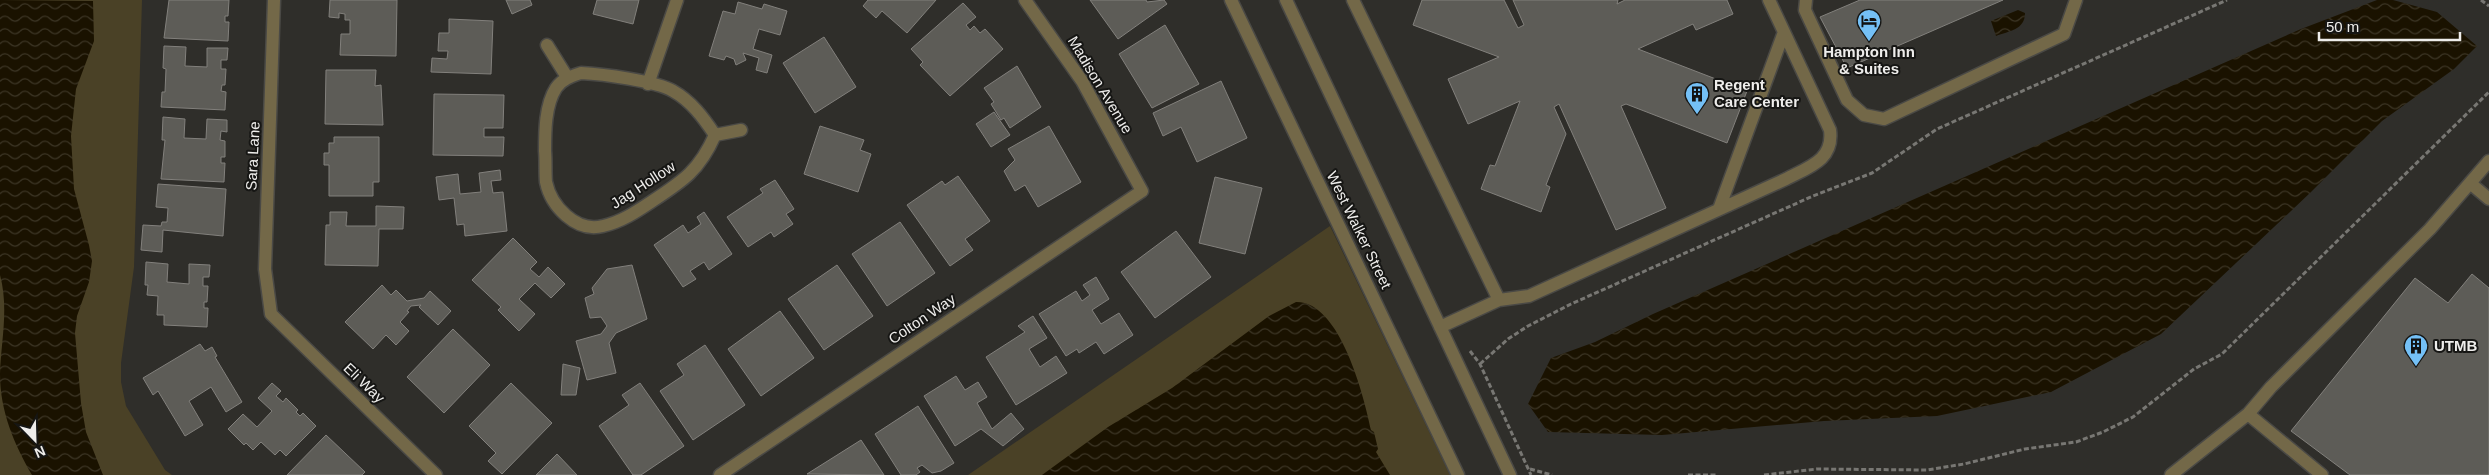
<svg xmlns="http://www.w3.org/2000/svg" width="2489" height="475" font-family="Arial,sans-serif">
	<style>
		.green { fill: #4a4126 }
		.water { fill: url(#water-waves) }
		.building { fill: #5d5c57; stroke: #82807c }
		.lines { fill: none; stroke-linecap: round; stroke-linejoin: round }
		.minor-casing { stroke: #4a4945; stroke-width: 15 }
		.path { stroke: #787773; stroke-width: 3; stroke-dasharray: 5 2.5; stroke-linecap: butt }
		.minor { stroke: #736848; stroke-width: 12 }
		.labels { text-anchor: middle; stroke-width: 4; stroke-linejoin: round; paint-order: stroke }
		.poi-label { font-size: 15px; font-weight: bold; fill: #eeedeb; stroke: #161614; text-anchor: start }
		.street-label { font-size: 15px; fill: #eeedeb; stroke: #161614 }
	</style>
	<defs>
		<pattern id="water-waves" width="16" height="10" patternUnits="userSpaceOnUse" patternTransform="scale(1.25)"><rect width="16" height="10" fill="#1a1200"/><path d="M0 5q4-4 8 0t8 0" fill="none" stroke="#3c3525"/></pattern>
	</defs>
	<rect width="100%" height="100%" fill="#2f2e2a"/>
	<path class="green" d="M0,0H142L134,267L121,363V382L126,406L165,470L172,475H0Z
		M1330,226L1450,475H968Z"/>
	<path class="water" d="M0,0L93,1L94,41L76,89L71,136L74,189L89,245L92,261L89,282L77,316L75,333L81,403L86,432L103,475H32C14,444 0,411 0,374C1,341 9,308 0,275Z
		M2377,0H2393L2437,12L2477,46L2454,69L2382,121L2311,192L2161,334L2051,392L1937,416L1824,421L1662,435L1548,432L1528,404L1551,358L1595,342L1653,314L2301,29Z
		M2018,10L2025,13C2025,30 2009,31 1996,36L1991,21Z
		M1296,302C1340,301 1364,396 1371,430L1374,432L1378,449L1376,452L1390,475H1042L1108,427L1172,388L1269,316Z"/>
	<path class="building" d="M169,0H229L228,16H225V22H229L228,41L164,38Z
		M330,0H397L396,56L340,55L341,34H350V20H345V14L339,13V18L329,17Z
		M506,0H530L532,5L512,14Z
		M597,0H639L633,24L593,14Z
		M868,0H936L907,33L882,11L876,18L863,6Z
		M1090,0H1146L1147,2L1164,0L1167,4L1118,39Z
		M1422,0H1504L1518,28L1524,25L1513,0H1618L1617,4L1625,0H1727L1733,14L1696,30L1693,24L1638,49L1747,91L1727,143L1626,104L1621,106L1666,208L1616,230L1559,104L1554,107L1566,134L1546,185L1550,187L1541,212L1481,189L1490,165L1495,166L1520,101L1468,124L1448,79L1499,57L1413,25Z
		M1860,0H2003L1847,68L1820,17Z
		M738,2L762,9L764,4L787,11L780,35L759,29L753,49L772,55L767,73L756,70L759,58L743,53L746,60L736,65L734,59L726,56L724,60L709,56L723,11L735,14Z
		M963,3L976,17L966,25L970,30L974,26L980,33L985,29L1003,49L950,96L920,65L923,62L911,49Z
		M449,19L493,21L491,74L431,72L432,58L447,59L448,51H438L439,33H449Z
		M1165,25L1199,84L1152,108L1119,54Z
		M824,37L856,87L815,113L783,63Z
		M164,46L186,47L185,66L207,67V48H228L227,60H221V69H226L225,85H222L221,91L226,92L225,110L161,107L162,92H165L166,69L163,68Z
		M1017,66L1041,107L1010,128L1004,118L1001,120L991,104L994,102L984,88Z
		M326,70H376L375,86L381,85L383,125L325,124Z
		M1221,81L1247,138L1197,162L1181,127L1163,136L1153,113Z
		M434,94L504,95L503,128H484V137H504L503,156L433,155Z
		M994,112L1010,135L991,147L976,124Z
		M163,117L185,119L184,138L206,139L207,119L227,120V132L221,131L220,140L225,141V157H221V163H225L224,182L161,179L165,140H162Z
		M820,126L864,140L860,150L871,154L858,192L804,174Z
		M1049,126L1081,182L1038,207L1025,185L1015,191L1004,171L1015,160L1008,149Z
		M334,137H379V182H373V196H329V165H324V153H329V143H334Z
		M500,170L501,180L491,181L493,193L503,192L507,231L465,236L464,224L457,225L454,198L439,200L436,177L458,174L460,194L481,192L479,173Z
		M958,176L990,221L965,239L973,250L950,266L907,205L942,181L945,185Z
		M1215,177L1262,188L1245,254L1199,243Z
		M775,180L794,209L786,214L793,224L774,237L771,232L748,247L727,217L763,193L760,189Z
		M158,184L226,189L223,236L163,230L162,252L141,250L143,225L161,226L162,222H167L168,208L156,207Z
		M376,206L404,207L403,229H379L378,266L325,265L326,225H330V212H347L346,226H376Z
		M704,212L732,254L709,270L704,262L690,271L696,279L683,287L654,245L683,225L688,233L701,224L697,217Z
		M900,222L935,273L887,306L852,254Z
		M1176,231L1211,277L1155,318L1121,272Z
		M513,238L537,262L530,269L539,277L548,267L565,284L551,298L535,283L519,299L535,314L519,331L498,310L501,307L472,280Z
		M146,262L168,264L167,282L189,284V264L210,265L209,277H203V286H208L207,302H204V308H208L207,327L164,325V315H157L158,296L147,295L148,285H145Z
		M632,265L647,319L616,333L609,343L616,373L587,380L576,341L601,334L607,326L601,317L590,318L585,298L594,294L592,288L607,269Z
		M837,265L873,316L824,350L788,299Z
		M2472,274L2489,288V475H2350L2291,431L2415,278L2448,303Z
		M1096,277L1109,299L1092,310L1101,324L1119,313L1133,335L1104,354L1096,342L1079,353L1077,349L1066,356L1039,314L1076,291L1082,301L1090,295L1083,285Z
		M382,285L391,295L396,290L407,301L424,298L430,291L451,311L438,325L419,307L421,305L411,306L407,311L409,312L400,322L409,331L396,345L386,335L373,349L345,322Z
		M780,311L814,358L761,396L728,349Z
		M1033,316L1047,338L1029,349L1040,367L1056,356L1067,373L1016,405L986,357L1025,332L1018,326Z
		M453,329L490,365L444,413L407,377Z
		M200,344L205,351L212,347L217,356L215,357L242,402L226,412L211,387L189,401L203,425L185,436L158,391L153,395L143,378Z
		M705,345L745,405L693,440L660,391L684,375L677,364Z
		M563,364L580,368L576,395H561Z
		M956,376L965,390L978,382L987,397L977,403L992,429L1011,413L1024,429L1003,446L981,429L955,446L924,396Z
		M272,383L281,391L276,396L283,402L286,398L298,410L296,412L300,416L303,413L316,426L286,456L280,450L275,455L261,442L253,450L246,443L244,445L228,429L243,414L257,427L272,411L258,398Z
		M511,383L552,423L502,474L488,461L496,453L469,426Z
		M640,383L684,446L641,475H633L599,426L629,405L622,395Z
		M918,406L954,463L941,471L932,473L922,465L917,468L920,472L916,475H901L875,434Z
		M326,435L365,472L362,475H287Z
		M861,440L884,475L807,474Z
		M557,454L577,475H536Z"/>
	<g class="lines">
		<g class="minor-casing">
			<path id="minor" d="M274,0L265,269L271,314L436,475
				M1231,0L1458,475
				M1286,0L1510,475
				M1353,0L1499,300
				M1806,0L1805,10L1847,100L1864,115L1884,119L2064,34L2076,0
				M547,45L567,77
				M581,73C602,74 656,81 673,91C691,101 703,117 715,135C699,171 683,181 651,202C636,212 621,222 603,226C576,233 551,206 546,182C545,172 546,161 545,151C545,132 545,105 556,88C562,79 572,76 581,73Z
				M648,84L677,0
				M715,135L741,130
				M2489,161L2470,183L2489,199
				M1719,209L1784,32
				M1440,327L1499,300L1529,296L1786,179C1809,167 1834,160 1830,130L1769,0
				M720,475L1142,191L1082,81L1025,0
				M2171,475L2248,414
				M2322,475L2248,414L2271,387L2430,229L2470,183"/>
		</g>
		<path class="path" d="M2481,0L2489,6
			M1470,351L1480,364L1531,475
			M1480,364L1508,339L1528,326L1571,304L1813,196L1872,173L1937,129L2227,0
			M1530,469L1552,475
			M1688,475H1717
			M1764,475L1817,469L1927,470L1964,464L2025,449L2076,442L2103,432L2133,417L2194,369L2222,354L2489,92"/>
		<use href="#minor" class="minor"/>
	</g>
	<defs>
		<g id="hotel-pin" transform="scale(1.25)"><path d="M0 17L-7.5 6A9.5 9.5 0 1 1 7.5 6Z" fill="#74c0f6" stroke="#161614"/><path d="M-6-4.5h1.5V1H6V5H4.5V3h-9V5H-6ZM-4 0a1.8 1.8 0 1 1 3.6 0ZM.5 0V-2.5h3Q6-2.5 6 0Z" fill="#111"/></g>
		<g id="building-pin" transform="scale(1.25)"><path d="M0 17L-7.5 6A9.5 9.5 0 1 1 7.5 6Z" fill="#74c0f6" stroke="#161614"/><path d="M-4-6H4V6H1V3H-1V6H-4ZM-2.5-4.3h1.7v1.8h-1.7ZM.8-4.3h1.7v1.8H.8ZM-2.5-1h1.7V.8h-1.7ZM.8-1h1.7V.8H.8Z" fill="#111"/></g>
	</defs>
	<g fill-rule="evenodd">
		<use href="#hotel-pin" x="1869" y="21"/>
		<use href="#building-pin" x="1697" y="94"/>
		<use href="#building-pin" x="2416" y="346"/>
	</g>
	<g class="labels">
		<g class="poi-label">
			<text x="1869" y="57" text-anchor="middle">Hampton Inn<tspan x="1869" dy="17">&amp; Suites</tspan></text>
			<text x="1714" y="90">Regent<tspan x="1714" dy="17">Care Center</tspan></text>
			<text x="2434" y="351">UTMB</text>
		</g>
		<g class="street-label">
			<text transform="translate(1100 85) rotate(59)" y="5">Madison Avenue</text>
			<text transform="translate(253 156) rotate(-87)" y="5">Sara Lane</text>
			<text transform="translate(643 185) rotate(-33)" y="5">Jag Hollow</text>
			<text transform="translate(1359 230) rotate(64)" y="5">West Walker Street</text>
			<text transform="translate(922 319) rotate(-34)" y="5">Colton Way</text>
			<text transform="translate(364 383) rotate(44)" y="5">Eli Way</text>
		</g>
	</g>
	<g transform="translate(35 440) rotate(157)" stroke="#161614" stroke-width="4" paint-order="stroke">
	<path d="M0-4L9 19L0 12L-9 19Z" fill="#eeedeb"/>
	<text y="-8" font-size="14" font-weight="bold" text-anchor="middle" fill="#eeedeb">N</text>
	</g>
	<path d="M2319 32v8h141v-8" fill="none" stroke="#eeedeb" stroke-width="2.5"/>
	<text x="2326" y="32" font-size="15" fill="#eeedeb" stroke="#161614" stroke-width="4" paint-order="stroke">50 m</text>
</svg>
